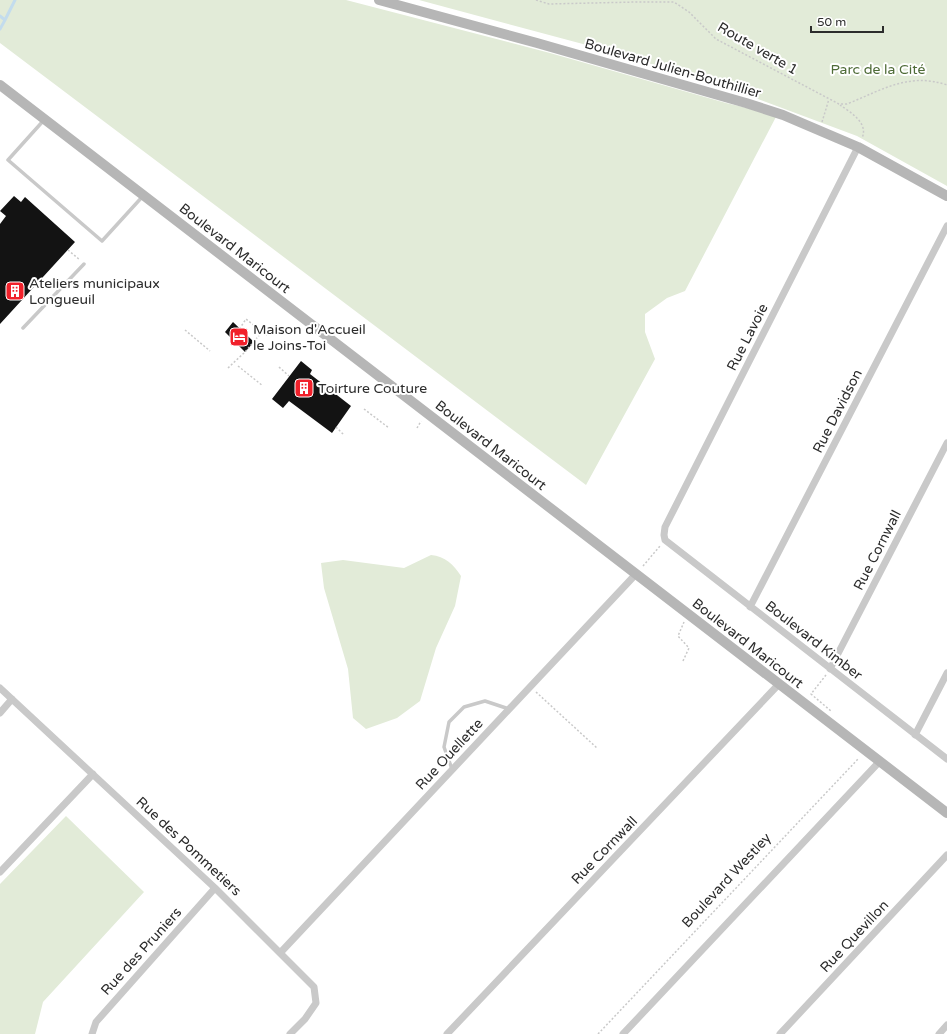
<svg xmlns="http://www.w3.org/2000/svg" width="947" height="1034" font-family="'Varela Round',sans-serif">
	<style>
		.green { fill: #e2ebd8 }
		.lines { fill: none; stroke-linecap: round; stroke-linejoin: round }
		.stream { stroke: #c3dced; stroke-width: 3 }
		.building { fill: #131313 }
		.path { stroke: #c9c9c9; stroke-width: 1.5; stroke-dasharray: 2 2; stroke-linecap: butt }
		.lane { stroke: #c9c9c9; stroke-width: 3.5 }
		.street { stroke: #c9c9c9; stroke-width: 7 }
		.secondary { stroke: #b6b6b6; stroke-width: 10 }
		.labels { text-anchor: middle; stroke-width: 4; stroke-linejoin: round; paint-order: stroke }
		.street-label { font-size: 14px; fill: #2c2c2c; stroke: #fff }
		.park-label { font-size: 14px; fill: #4e6b37; stroke: #fff }
		.poi-label { font-size: 14px; fill: #2c2c2c; stroke: #fff; text-anchor: start }
	</style>
	<rect width="100%" height="100%" fill="#fff"/>
	<path class="green" d="M0,0H346L550,53L726,103L777,115L685,291L667,298L645,314V332L655,359L586,485L0,43Z
		M419,0H947V186L857,136L758,99L624,55Z
		M431,555C445,556 454,565 461,576L455,606L436,648L420,701L397,718L366,729L353,718L348,669L324,588L321,563L343,560L404,568Z
		M66,816L144,892L43,1002L35,1034H0V884Z"/>
	<g class="lines">
		<path class="stream" d="M0,16L5,20L0,29
			M5,20L15,0"/>
	</g>
	<path class="building" d="M14,196L21,202L25,197L75,242L0,324V224L6,216L0,211Z
		M233,322L254,342L245,352L225,332Z
		M301,361L312,370L310,374L351,406L332,433L289,401L283,408L272,399Z"/>
	<g class="lines">
		<path class="path" d="M536,0L549,4L636,2H674L689,12L716,39L839,104H847C882,90 909,72 947,85
			M840,105C850,112 869,123 862,138
			M822,122L829,99
			M68,250L80,260
			M185,330L210,351
			M262,332L267,335
			M238,366L263,386
			M279,367L289,376
			M228,368L245,352L262,332L246,319L240,328
			M364,409L389,428
			M336,427L344,435
			M417,428L421,421
			M643,566L660,546
			M683,661L689,648L678,636L684,622
			M826,675L811,694L831,711
			M536,692L597,748
			M598,1034L859,758"/>
		<path class="lane" d="M44,120L8,160L102,241L143,196
			M23,328L84,264
			M452,769L444,747L449,722L464,707L485,701L509,709"/>
		<path class="street" d="M858,147L665,527L664,535L665,540L947,759
			M750,607L947,226
			M830,669L947,443
			M0,688L215,888L314,987L316,1003L305,1019L290,1034
			M0,713L12,699
			M915,735L947,673
			M0,872L93,774
			M281,952L636,574
			M92,1034L96,1022L215,888
			M447,1034L779,684
			M623,1034L880,761
			M780,1034L947,855
			M939,1034L947,1025"/>
		<path class="secondary" d="M379,0L537,43L746,103L783,115L858,147L947,196
			M0,85L947,813"/>
	</g>
	<defs>
		<g id="building-square" transform="scale(1)"><rect x="-9" y="-9" width="18" height="18" rx="4" fill="#f1212b" stroke="#fff"/><path d="M-4-6H4V6H1V3H-1V6H-4ZM-2.5-4.3h1.7v1.8h-1.7ZM.8-4.3h1.7v1.8H.8ZM-2.5-1h1.7V.8h-1.7ZM.8-1h1.7V.8H.8Z" fill="#fff"/></g>
		<g id="hotel-square" transform="scale(1)"><rect x="-9" y="-9" width="18" height="18" rx="4" fill="#f1212b" stroke="#fff"/><path d="M-6-4.5h1.5V1H6V5H4.5V3h-9V5H-6ZM-4 0a1.8 1.8 0 1 1 3.6 0ZM.5 0V-2.5h3Q6-2.5 6 0Z" fill="#fff"/></g>
	</defs>
	<g fill-rule="evenodd">
		<use href="#building-square" x="15" y="291"/>
		<use href="#hotel-square" x="239" y="337"/>
		<use href="#building-square" x="304" y="388"/>
	</g>
	<g class="labels">
		<g class="street-label">
			<text transform="translate(758 48) rotate(30)" y="5">Route verte 1</text>
			<text transform="translate(673 68) rotate(16)" y="5">Boulevard Julien-Bouthillier</text>
			<text transform="translate(235 248) rotate(38)" y="5">Boulevard Maricourt</text>
			<text transform="translate(747 337) rotate(-63)" y="5">Rue Lavoie</text>
			<text transform="translate(837 411) rotate(-63)" y="5">Rue Davidson</text>
			<text transform="translate(491 445) rotate(38)" y="5">Boulevard Maricourt</text>
			<text transform="translate(877 550) rotate(-63)" y="5">Rue Cornwall</text>
			<text transform="translate(814 640) rotate(38)" y="5">Boulevard Kimber</text>
			<text transform="translate(748 643) rotate(38)" y="5">Boulevard Maricourt</text>
			<text transform="translate(449 754) rotate(-47)" y="5">Rue Ouellette</text>
			<text transform="translate(189 846) rotate(43)" y="5">Rue des Pommetiers</text>
			<text transform="translate(604 850) rotate(-46)" y="5">Rue Cornwall</text>
			<text transform="translate(726 880) rotate(-47)" y="5">Boulevard Westley</text>
			<text transform="translate(854 936) rotate(-47)" y="5">Rue Quevillon</text>
			<text transform="translate(141 951) rotate(-48)" y="5">Rue des Pruniers</text>
		</g>
		<g class="park-label">
			<text x="878" y="74">Parc de la Cité</text>
		</g>
		<g class="poi-label">
			<text x="29" y="288">Ateliers municipaux<tspan x="29" dy="16">Longueuil</tspan></text>
			<text x="253" y="334">Maison d'Accueil<tspan x="253" dy="16">le Joins-Toi</tspan></text>
			<text x="318" y="393">Toirture Couture</text>
		</g>
	</g>
	<path d="M811 26v6h72v-6" fill="none" stroke="#2c2c2c" stroke-width="2"/>
	<text x="817" y="26" font-size="12" fill="#2c2c2c" stroke="#ffffff" stroke-width="3" paint-order="stroke">50 m</text>
</svg>
